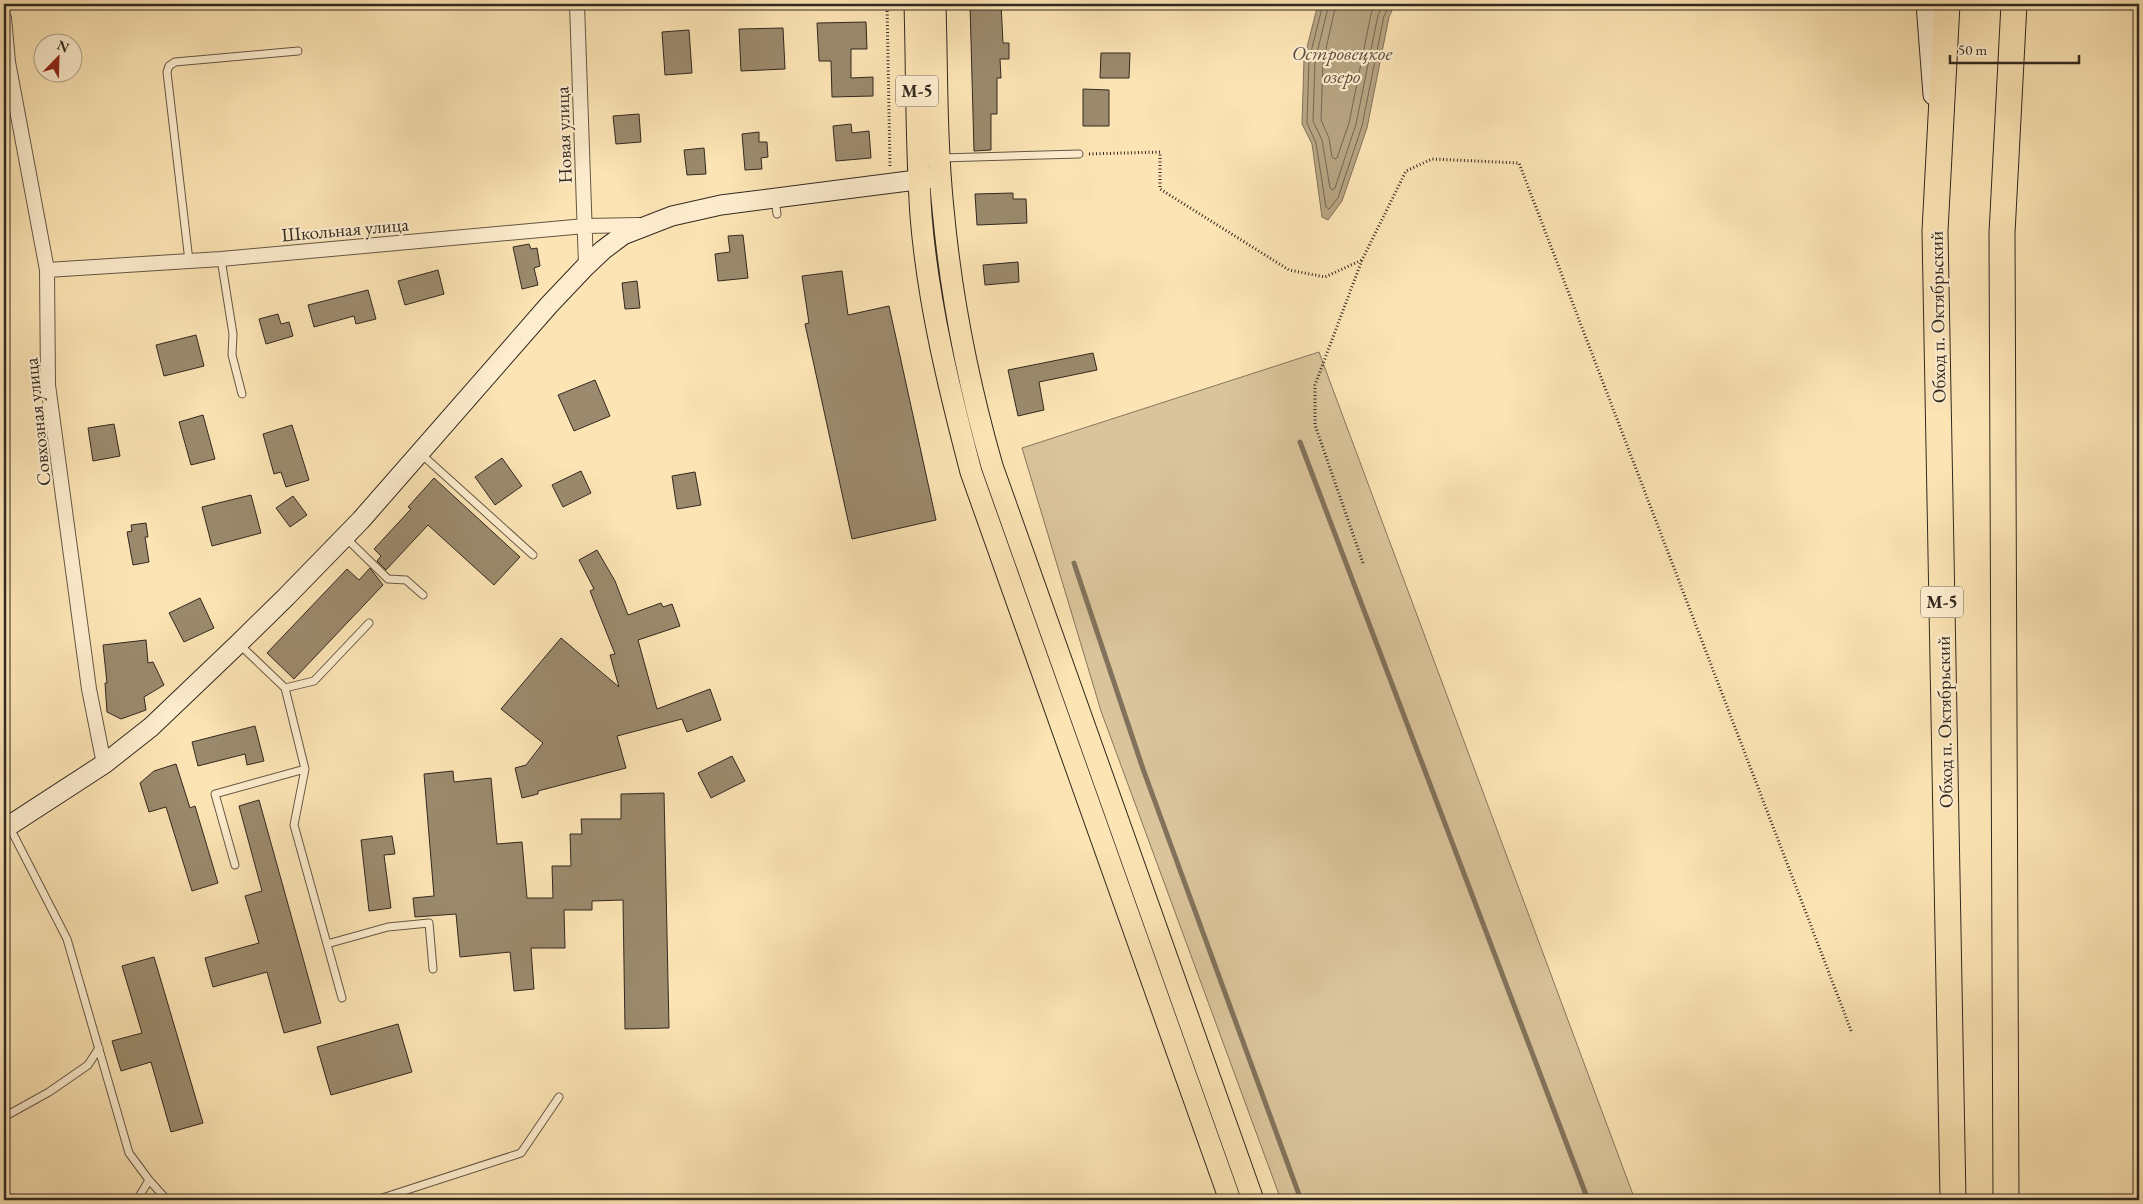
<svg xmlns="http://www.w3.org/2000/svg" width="2143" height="1204" font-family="'EB Garamond',serif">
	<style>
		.green { fill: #dac49b; stroke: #86765e }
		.water { fill: #b7a482; stroke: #82725b }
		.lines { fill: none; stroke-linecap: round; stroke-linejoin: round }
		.shore { stroke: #746651; stroke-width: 1 }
		.stream { stroke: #82725b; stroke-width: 5 }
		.building { fill: #9b8a6d; stroke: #322820 }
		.lane-casing { stroke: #645745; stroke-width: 9 }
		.street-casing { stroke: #645745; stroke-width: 16 }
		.secondary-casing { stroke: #322820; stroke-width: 21 }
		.primary-casing { stroke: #322820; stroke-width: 23 }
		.highway-casing { stroke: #322820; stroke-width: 27 }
		.path { stroke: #322820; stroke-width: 3; stroke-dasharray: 1 2.5; stroke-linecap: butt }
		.lane { stroke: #fdedce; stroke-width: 7 }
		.street { stroke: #fdedce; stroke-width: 14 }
		.secondary { stroke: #fdedce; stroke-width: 19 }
		.primary { stroke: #fce4b4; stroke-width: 21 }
		.highway { stroke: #fce4b4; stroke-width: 25 }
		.labels { text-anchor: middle; stroke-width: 4.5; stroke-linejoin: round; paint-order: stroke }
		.shield { fill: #fdedce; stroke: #6f6354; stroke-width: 1 }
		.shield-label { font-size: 18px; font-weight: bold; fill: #322820 }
		.street-label { font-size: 19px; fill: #322820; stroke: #fdedce }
		.water-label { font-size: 20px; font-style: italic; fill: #5a4d3d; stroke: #fdedce }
	</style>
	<rect width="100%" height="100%" fill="#fce4b4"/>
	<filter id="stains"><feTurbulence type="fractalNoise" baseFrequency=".004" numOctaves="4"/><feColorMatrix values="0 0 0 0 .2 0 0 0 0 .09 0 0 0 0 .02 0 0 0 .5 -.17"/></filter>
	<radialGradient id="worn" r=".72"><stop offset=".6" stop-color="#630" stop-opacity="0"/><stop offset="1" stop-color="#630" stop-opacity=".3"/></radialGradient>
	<path class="green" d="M1319,352L1329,379L1635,1200H1281L1101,711L1022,448Z"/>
	<path class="water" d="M1318,4H1395L1389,17L1367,128L1342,201L1328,220L1322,217L1312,144L1302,124L1304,59Z"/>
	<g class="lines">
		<path class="shore" d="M1323,4L1309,60L1307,123L1316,143L1326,207L1329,209L1338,198L1362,126L1384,16L1390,4
			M1329,4L1315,61L1313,121L1322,140L1330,188L1332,190L1335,188L1356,124L1378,15L1383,4
			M1336,4L1323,62L1321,120L1329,138L1332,157L1335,159L1337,158L1349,123L1371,14L1375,4"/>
		<path class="stream" d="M1300,442L1588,1200
			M1074,563L1143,769L1301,1200"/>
	</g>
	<path class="building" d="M970,4H1001L1003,43H1009V59H1000L1001,78H997V114H991V150L974,151Z
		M866,22L867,49H851V78L873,77V96L832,97L831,61H819L817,23Z
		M783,28L785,69L741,71L739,29Z
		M689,30L692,73L665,75L662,32Z
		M1101,53H1130L1129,78H1100Z
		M1083,89L1109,90V126H1083Z
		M639,114L641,142L616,144L613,116Z
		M851,124L852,133L869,131L871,158L836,161L833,126Z
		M759,132V142H767L768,157L761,158L762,169L745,170L742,134Z
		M704,148L706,174L687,175L684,150Z
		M1013,193V199H1026L1027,223L977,225L975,194Z
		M743,235L748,278L718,281L715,254L730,252L728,236Z
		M529,244L531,249L537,248L540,266L534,268L538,285L522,289L513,247Z
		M1018,262L1019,282L985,285L983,265Z
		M438,270L444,294L405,305L398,281Z
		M842,271L848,315L889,306L936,520L852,539L805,324L809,323L802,276Z
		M637,281L640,308L625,309L622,283Z
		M368,290L376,319L356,324L354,316L314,327L308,305Z
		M278,314L281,324L289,322L293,336L266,344L259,319Z
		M196,335L204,366L164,376L156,345Z
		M1093,353L1097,370L1039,382L1044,410L1018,416L1008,370Z
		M595,380L610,416L574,431L558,395Z
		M203,415L215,459L191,465L179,422Z
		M114,424L120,456L93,461L88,428Z
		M292,425L309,480L286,487L281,472L274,474L263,434Z
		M502,458L522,486L495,505L475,477Z
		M581,471L591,493L563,507L552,485Z
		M695,472L701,505L677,509L672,476Z
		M434,478L520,557L494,585L428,525L386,570L377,561L381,556L374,549L411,509L408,507Z
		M251,495L261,533L212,546L202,507Z
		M293,496L307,515L290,527L276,508Z
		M146,523L148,537H145L149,562L133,565L127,532L132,531L131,525Z
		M597,550L615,581L628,615L661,603L663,607L672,604L680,626L638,640L657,709L710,689L721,720L687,732L682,719L617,736L626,768L538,791V794L522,798L515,768L526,765L543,743L501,709L561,638L619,687L610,655L615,654L590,591L594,589L579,560Z
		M370,568L383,585L294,679L267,653L347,569L359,580Z
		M200,598L214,628L184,642L169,613Z
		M146,640L148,663L153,662L164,685L144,697L146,710L121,719L107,712L105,683H107L103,645Z
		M255,726L264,761L247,765L245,754L198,766L192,742Z
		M732,756L745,781L711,798L698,773Z
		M176,764L190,808L195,806L218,883L192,891L166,807L149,812L140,783L154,771Z
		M453,771L454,782L491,778L497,844L522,842L527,898H553L552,866H571L570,834H582L581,819H621V794L664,793L669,1028L625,1029L623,900L592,901V910H564L565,948H531L534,989L514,991L510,952L460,957L456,914L415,917L413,898L434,896L424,774Z
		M259,800L321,1023L284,1033L267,972L213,987L205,958L259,943L245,896L262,891L239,806Z
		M392,836L395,854L384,855L391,908L369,911L361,840Z
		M154,957L203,1123L171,1132L151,1062L121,1071L112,1041L142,1033L122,966Z
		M398,1024L412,1072L331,1095L317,1047Z"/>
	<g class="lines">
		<g class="lane-casing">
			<path id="lane" d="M941,158L1079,154
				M775,199L777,214
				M221,259L233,334L232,355L242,394
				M189,261L167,72L169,66L175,62L298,51
				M420,453L533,555
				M345,537L388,579L406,580L423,595
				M239,644L285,688L314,681L369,623
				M285,688L305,769L294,825L342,998
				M9,826L67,939L129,1153L149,1180L167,1200
				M235,865L215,794L305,769
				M327,944L388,927L429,923L433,969
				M4,1117L49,1092L88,1065L99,1048
				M137,1200L149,1180
				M376,1200L521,1153L559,1097"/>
		</g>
		<g class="street-casing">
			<path id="street" d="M577,4L586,266
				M4,18L8,62L47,270L48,385L89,689L104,764
				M47,270L221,259L585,226L639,225"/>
		</g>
		<g class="secondary-casing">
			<path id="secondary" d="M1926,4L1933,95
				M4,829L104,764L151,727L238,644L286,597L361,520L549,305L586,266L603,250L623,235L672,216L721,205L932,178"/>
		</g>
		<g class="primary-casing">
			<path id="primary" d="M915,4C917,74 916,146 921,216C928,303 949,388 971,472L1230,1200
				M935,4C937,72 936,141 943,209C951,296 968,382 992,466L1253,1200"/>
		</g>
		<g class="highway-casing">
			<path id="highway" d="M1947,4L1935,231L1953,1200
				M2006,1200L2002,233L2014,4"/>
		</g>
		<path class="path" d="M887,4L890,166
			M1089,154L1160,152V189L1289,270L1325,277L1362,260
			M1363,563L1315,425V385L1362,260L1406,171L1432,159L1519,163L1852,1033"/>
		<use href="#lane" class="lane"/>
		<use href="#street" class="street"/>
		<use href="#secondary" class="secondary"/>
		<use href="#primary" class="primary"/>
		<use href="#highway" class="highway"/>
	</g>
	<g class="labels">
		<g class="shield">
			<rect x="896" y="75.5" width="42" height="31" rx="4"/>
			<rect x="1921" y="586.5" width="42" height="31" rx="4"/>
		</g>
		<g class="shield-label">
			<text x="917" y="97">М-5</text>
			<text x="1942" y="608">М-5</text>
		</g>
		<g class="street-label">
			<text transform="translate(563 135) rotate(-92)" y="7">Новая улица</text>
			<text transform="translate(345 229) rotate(-5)" y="7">Школьная улица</text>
			<text transform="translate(1937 317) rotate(-91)" y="7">Обход п. Октябрьский</text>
			<text transform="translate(37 422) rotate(-96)" y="7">Совхозная улица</text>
			<text transform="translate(1944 722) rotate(-91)" y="7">Обход п. Октябрьский</text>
		</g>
		<g class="water-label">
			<text x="1342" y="60">Островецкое<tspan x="1342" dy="23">озеро</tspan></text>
		</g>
	</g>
	<rect width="2143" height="1204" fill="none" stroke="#fce4b4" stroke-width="20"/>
	<rect x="5" y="5" width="2133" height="1194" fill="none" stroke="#322820" stroke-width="2.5"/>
	<rect x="10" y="10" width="2123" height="1184" fill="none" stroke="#322820"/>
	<g transform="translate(58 58) rotate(23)"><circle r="24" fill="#fdedce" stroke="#ac9e88"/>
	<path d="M0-4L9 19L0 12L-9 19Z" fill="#8f2418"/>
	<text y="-8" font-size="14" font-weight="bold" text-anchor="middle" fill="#322820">N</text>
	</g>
	<path d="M1950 55v8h129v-8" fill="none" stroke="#322820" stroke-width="2.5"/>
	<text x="1958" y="55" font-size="15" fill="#322820" stroke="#fdedce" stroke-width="4" paint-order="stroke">50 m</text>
	<rect width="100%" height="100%" filter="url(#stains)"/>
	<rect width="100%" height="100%" fill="url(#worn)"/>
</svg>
